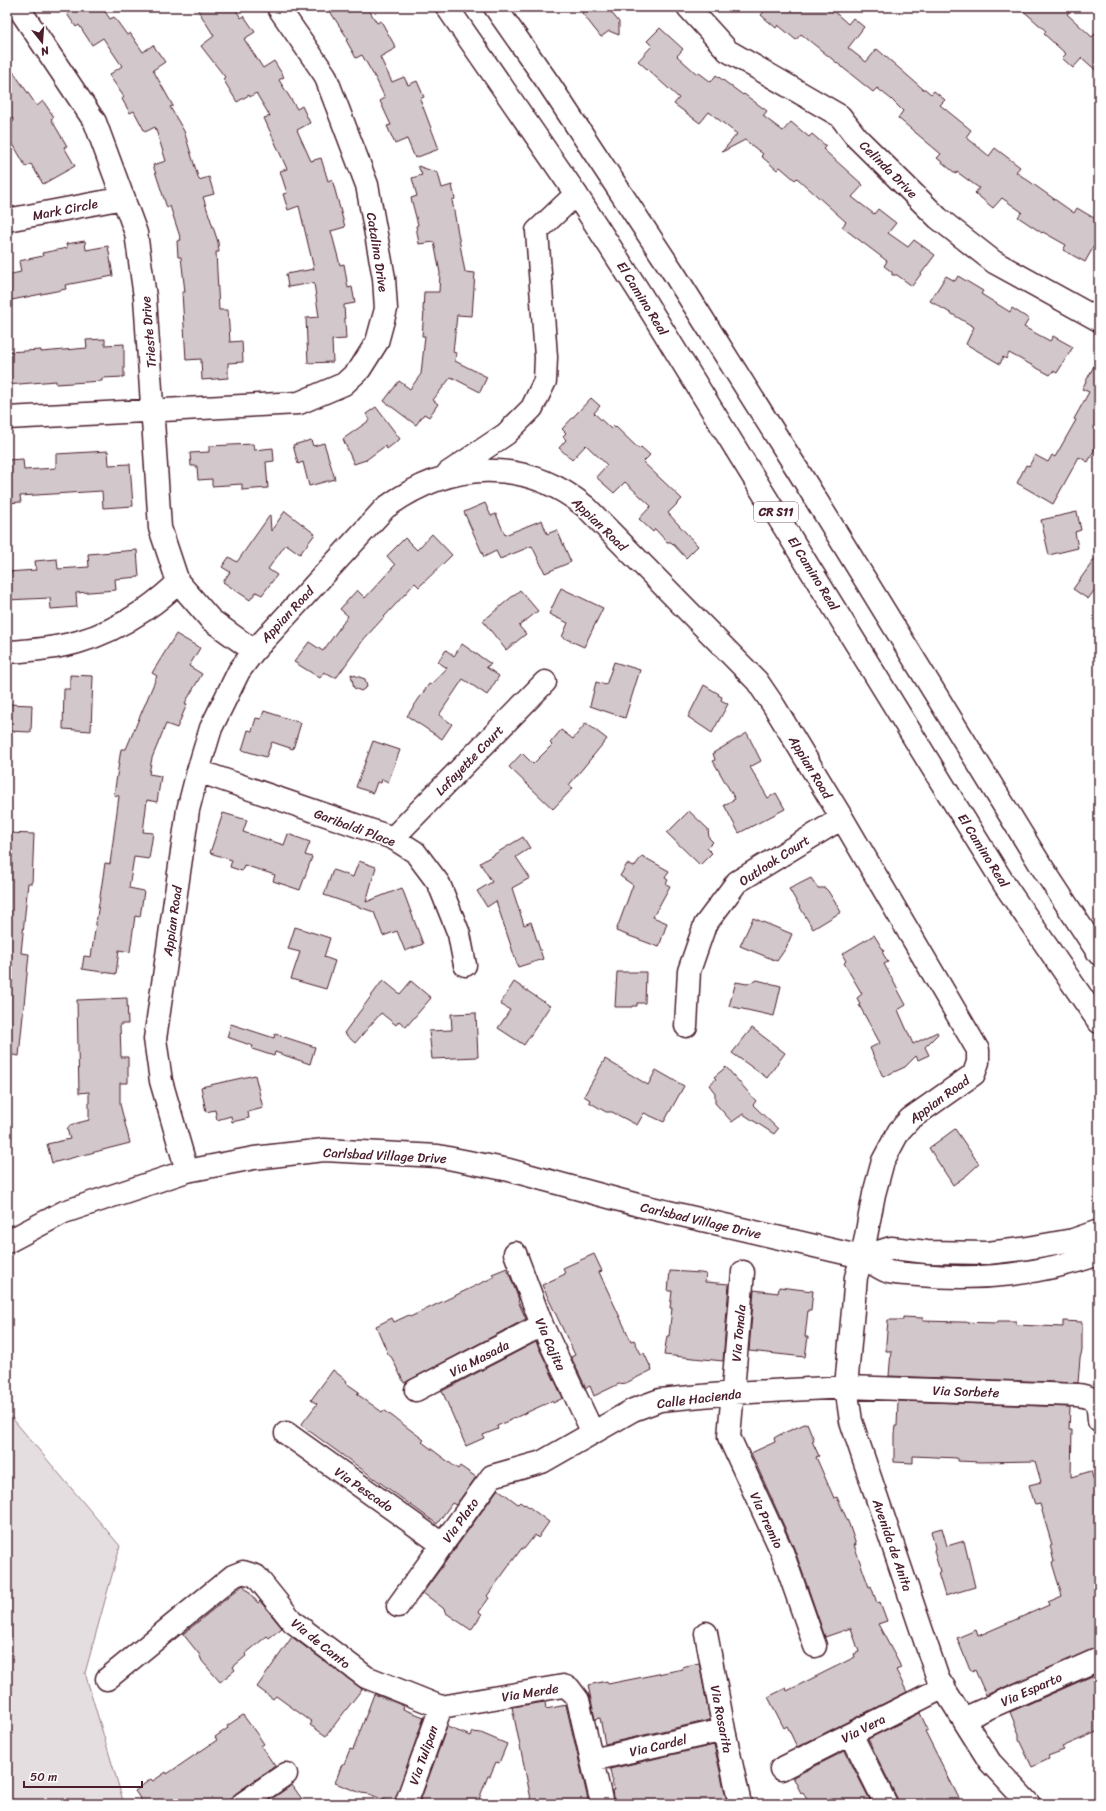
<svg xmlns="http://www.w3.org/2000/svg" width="1106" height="1811" font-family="Sriracha,sans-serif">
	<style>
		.green { fill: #e5dee0; stroke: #987e86 }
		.building { fill: #d2c7cb; stroke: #4a1f2b }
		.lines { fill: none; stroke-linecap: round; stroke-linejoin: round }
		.minor-casing { stroke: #4a1f2b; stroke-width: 25 }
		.major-casing { stroke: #4a1f2b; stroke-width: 25 }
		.minor { stroke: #fff; stroke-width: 22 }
		.major { stroke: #fff; stroke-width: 22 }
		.labels { text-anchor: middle; stroke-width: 4; stroke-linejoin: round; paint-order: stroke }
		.shield { fill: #fff; stroke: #80626b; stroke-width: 1 }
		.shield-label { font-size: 12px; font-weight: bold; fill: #4a1f2b }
		.street-label { font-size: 13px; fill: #4a1f2b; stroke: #fff }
	</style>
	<rect width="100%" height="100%" fill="#fff"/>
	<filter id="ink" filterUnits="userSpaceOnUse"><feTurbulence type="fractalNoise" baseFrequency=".025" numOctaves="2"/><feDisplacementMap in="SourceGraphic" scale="8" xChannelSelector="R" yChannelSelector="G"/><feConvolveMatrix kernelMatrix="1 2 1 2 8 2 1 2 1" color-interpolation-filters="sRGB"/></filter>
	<g filter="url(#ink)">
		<path class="green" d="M7,1412L120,1546L85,1673L124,1804H16L7,1798Z"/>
		<path class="building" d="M77,7H102L110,19L114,17L127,35L130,33L143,52L153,45L165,62L153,70L173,106L170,107L184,131L199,180L209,177L214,194L203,197L218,242L219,252H216L219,310H228L230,342L242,341L243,362L228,363V378L202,380L201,359L186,360L182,292H185L181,257H178L177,241L181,240L170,206L167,208L153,165L166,161L155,127L145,132L134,111L130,113L122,99L124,97L109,75L122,66L103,38L92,45L79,25L76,27L67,14Z
			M196,7H234L241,18L244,16L255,32L244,39L263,68L274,61L284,77L279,80L297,109L302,106L310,123L297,130L311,161L321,158L328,181L332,179L345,227L331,231L340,265L344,264L348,288L352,287L355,303L344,305L346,339L332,340L333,362L308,363L306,318L319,317L314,283L288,287L286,274L314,269L299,206L288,210L283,194L287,193L280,171L287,169L264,118L270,116L256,93L250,97L249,95L237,102L223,79L225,77L201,46L214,36Z
			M327,7H367L377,23L381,21L396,48L380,57L392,82L404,77L408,85L417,81L424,97L420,99L439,149L415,158L407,139L395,144L387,126L391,125L380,101L385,98L377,81L362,55L356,58L346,40L348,39Z
			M580,7H607L619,22V35L609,31L601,37L582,13L583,12Z
			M768,7H829L848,24L853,18L864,27L848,48L866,62L877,49L923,89H925L931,94L934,91L945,100L940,105L971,130L966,137L989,156L995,148L1020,167L1016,172L1074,213L1077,208L1099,221V237L1085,262L1063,250L1066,245L1043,232L1042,233L1018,217L1022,212L1002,198L993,208L975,193L979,188L957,172L956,174L937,158L941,154L898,118L903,111L891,99L877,88L873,92L801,34L796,40L778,25L776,28L761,15Z
			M1019,7H1073L1067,14L1092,37L1099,30V73L1082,58L1073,68L1062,58L1066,54L1044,34L1046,31Z
			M660,28L683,49L677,56L697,74L698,72L711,82L716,75L743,95L744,94L767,111L763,116L783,131L791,122L809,137L812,134L826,146L823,149L863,185L852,197L874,214L878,209L896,223L888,233L908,247L914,240L935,255L912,286L897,275H892V272L884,266L887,261L842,227L846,222L797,178L795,180L780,167L777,170L761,156L763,154L745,140L722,152L737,134L709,112L700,123L674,104L679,98L638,61L652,46L647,41Z
			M7,63L37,106L43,101L54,117L51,119L67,146L64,147L75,166L43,184L31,164L26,167L13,144L7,148V126L14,121L7,110Z
			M418,166L438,173L442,188L452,185L455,199L452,200L465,272L475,273L472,316L457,315L453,352L456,353L455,361L487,377L480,392L451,377L433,400L438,404L429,417L424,414L416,425L384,401L399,381L410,389L421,374L425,336H422L424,311H423L424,292H439L440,273L434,242L419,244L416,226L418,225L411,198L417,196L412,178L422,175Z
			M85,241L86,250L108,246L113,276L65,285L66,289L7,301V275L21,272L19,261L43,256L42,253L67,248L66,244Z
			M946,276L955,281L958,276L983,291L981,294L1010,312L1012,308L1029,319L1024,327L1050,341L1053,336L1073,347L1057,373L1053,371L1050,375L1009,353L1006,359L1003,357L1000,364L966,344L974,327L930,301Z
			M105,339V345L124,344V377L102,378V381L56,384V381L7,385V352L41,350V352L87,348L86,340Z
			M1099,356V441L1088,462L1079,457L1053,504L1017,483L1026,465L1029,466L1035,455L1048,462L1052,455L1055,457L1076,420L1074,419L1089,392L1082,389Z
			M591,398L600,406L594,413L611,429L614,426L615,428L616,427L639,449L641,447L650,455L643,462L682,499L668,513L698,546L686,558L671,542H667L655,529L653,532L639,519L651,506L625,482L614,493L596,477L607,465L586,445L572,460L559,448L566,440L563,436L566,433L562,429Z
			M376,407L400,439L387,449L385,446L366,460L354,464L343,439L370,420L366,414Z
			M311,440L313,446L324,443L335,479L309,486L303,462L298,464L293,445Z
			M253,444L254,450L273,448L274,461L266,462L268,488L242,490V484L212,486V479L198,480L197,466H191L190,453L209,452V446Z
			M108,451L109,465L130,464L133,506L103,508L102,491L20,496L21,502L7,503V460L23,459L24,470L56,468V454Z
			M485,503L491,516L496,514L505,535L542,520L547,534L557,530L571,562L545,573L532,546L500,559L496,551L484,557L464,512Z
			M285,511L315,534L300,554L286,544L268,569L277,575L262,595L256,592L250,600L223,582L230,572L222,567L229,557L237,562L270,515L271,531Z
			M1077,512L1081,530L1075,532L1078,548L1049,555L1041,520Z
			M432,534L452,555L419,587L415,583L364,639L337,677H332L324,672L320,678L294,662L309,642L323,651L348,616L340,609L357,590L365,598L395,565L387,556L405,538L417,550Z
			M137,550L139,577L115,579L116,590L76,593L77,607L51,609L50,598L7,600V572L36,570L35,561L57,559L58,569L89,567L88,554Z
			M1099,553V584L1088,599L1073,589Z
			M561,588L603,608L584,647L562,637L568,623L549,614Z
			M520,590L538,611L519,626L526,634L506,650L483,621Z
			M176,634L200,648L189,666L202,674L185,703L187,704L177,728L166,724L152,758L149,774L161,776L157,802L147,800L143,832L153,833L149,859L134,857L129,888L144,891L140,917L135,916L130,952L119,950L116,974L82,969L84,956L91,957L105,863L110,864L119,796L114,795L121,749H126L157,676L152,673Z
			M462,644L491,664L486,667L499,676L487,695L463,679L439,715L452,724L442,739L407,716L429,684L431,685L447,668L438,662L446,650L454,656Z
			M614,662L640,670L625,718L590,706L596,682L606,685Z
			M351,674L365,679L367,687L361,691L354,688Z
			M70,675L93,676L91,731L63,729L64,689H70Z
			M704,685L719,694L718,695L722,697L721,700L728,704L712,733L688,717Z
			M7,704L32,705L31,732L7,731Z
			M264,711L301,723L293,749L272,742L266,757L242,750L248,730L252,731L256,718L261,719Z
			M586,723L607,739L569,785L573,788L553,809L509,767L522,753L533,764L552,745L550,743L561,730L573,739Z
			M747,733L761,761L750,767L768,798L776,793L785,809L739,833L724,805L735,799L713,761L715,760L713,753Z
			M373,741L400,750L388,782L382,779L381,783L377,782L373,793L356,787Z
			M689,811L708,829L709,838L713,842L707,848L712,853L700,865L667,833Z
			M223,813L247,820L243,832L284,845L288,834L310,842L305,855L312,857L300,890L273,881L275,875L244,865L242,871L230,867L232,860L210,853Z
			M8,833L34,834L32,883H28L21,953L29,954L19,1056L7,1054Z
			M523,837L530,848L516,857L530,878L512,888L524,925L531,922L543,959L518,967L496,901L487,907L477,891L492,882L480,863Z
			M642,856L669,871L665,878L668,880L666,884L670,886L653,917L667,923L659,947L616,931L633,885L620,876L627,864L634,867Z
			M359,861L376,867L366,902L402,888L423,944L405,951L397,931L383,936L374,912L324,895L333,870L353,877Z
			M811,878L818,888H825L828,891L841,912L813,929L789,889Z
			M753,918L792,934L786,948L777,961L740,946Z
			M295,927L330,938L324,957L335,961L326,989L291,979L300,952L288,949Z
			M874,935L884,951L882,952L888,962L884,964L906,1005L898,1010L913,1044L937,1032L938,1034L925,1047L929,1055L918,1060L916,1056L905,1067L883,1077L870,1048L880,1043L859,1005L860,1004L857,998L862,994L844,963L846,961L842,954Z
			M617,972H646L645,1003H637V1006H632V1007H615Z
			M383,980L400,994L411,981L431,998L406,1027L399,1021L396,1025L381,1013L355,1043L344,1033Z
			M757,980L781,986L774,1016L729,1006L736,982L747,984Z
			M514,982L550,1006L524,1045L498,1028L510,1010L500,1004Z
			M127,998L128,1024H120L121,1057H128V1083H120V1104L130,1143L52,1163L47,1144L70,1139L67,1129L70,1125L89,1120V1092L79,1093L77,1000Z
			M476,1013L478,1057L432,1059L429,1031L452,1030L451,1014Z
			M231,1024L274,1038L275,1034L315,1047L310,1064L275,1052L274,1056L252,1049L253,1046L227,1037Z
			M752,1028L785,1053L767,1078L732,1053Z
			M605,1059L648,1085L656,1070L684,1086L664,1122L644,1113L637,1125L612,1112H606L589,1102L590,1100L584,1096Z
			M726,1067L756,1101L753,1105L778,1129L774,1134L743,1114L732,1122L715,1103V1093L709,1085L716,1079L714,1077Z
			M255,1075L263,1108L248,1112L249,1118L232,1122L231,1116L217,1120L215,1110L206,1112L201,1087Z
			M955,1129L979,1164L967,1175L953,1185L929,1148Z
			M594,1254L602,1271L599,1272L631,1341L634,1340L641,1354L644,1353L652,1370L626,1383L619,1384L594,1396L590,1386L586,1388L571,1357L575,1355L542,1285L565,1274L563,1268Z
			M507,1268L519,1300L518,1301L526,1319L404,1383L392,1358L388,1354L376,1326L392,1318L394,1322L409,1315L410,1317L494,1277L492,1274Z
			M670,1271L701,1273L706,1274L705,1282L729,1284L723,1361L664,1355L667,1336H669L672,1308H670L672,1291H668Z
			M779,1287L813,1291L811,1310H808L805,1337H808L805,1357L749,1351L754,1290L778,1293Z
			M903,1317L923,1318V1321L997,1323L998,1321H1016V1325L1063,1327V1321L1082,1322V1351L1080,1358L1078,1383L889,1376L891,1351H886V1343L888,1320H903Z
			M536,1342L563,1398L553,1403L552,1401L497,1426L498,1429L483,1435L484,1438L466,1446L442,1391Z
			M333,1370L347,1381L346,1383L359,1392L357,1394L382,1412L384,1410L424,1440L422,1442L458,1469L460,1466L476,1477L456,1505L452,1503L437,1524L301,1425L317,1404L311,1400Z
			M898,1401L1070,1407L1069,1430H1072L1071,1477L1091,1471L1099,1498V1647L986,1695L975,1670L972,1672L968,1665L957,1638L976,1630L978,1636L1049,1605L1048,1602L1062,1596L1052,1563L1054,1562L1050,1545H1052L1040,1504L1035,1505L1029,1485L1041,1482L1035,1461L981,1462L957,1461V1458L913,1456V1463L894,1462V1434L895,1426H897Z
			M807,1423L814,1440L812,1441L819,1456L816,1457L834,1498L837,1497L849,1524L856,1545H854L869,1587L871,1586L877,1603L880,1602L887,1621L878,1624L899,1663L901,1668L896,1670L907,1692L797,1747L787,1726L784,1728L768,1697L786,1688L787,1691L855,1657L854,1654L859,1652L851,1628L825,1637L794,1548L751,1453L775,1442L774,1438L779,1435Z
			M498,1489L518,1504L520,1502L524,1505L525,1504L549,1522L538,1538L535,1535L524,1549L522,1548L487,1596L489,1598L479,1612L482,1614L471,1630L446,1613L443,1608L423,1593Z
			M942,1528L947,1546L964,1541L975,1587L945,1596L938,1573H940L939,1568L934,1551L935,1548L931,1531Z
			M243,1585L258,1603L260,1601L282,1628L269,1638L267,1636L245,1654L246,1656L233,1667L235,1670L220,1682L202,1661L199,1654L183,1634Z
			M292,1637L362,1689L326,1736L310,1725L312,1722L276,1696L273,1699L257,1687Z
			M699,1663L710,1720L605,1744L600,1718L595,1719L588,1685L607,1681L608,1684L683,1669L682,1667Z
			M1099,1673V1731L1062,1747L1064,1750L1048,1756L1049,1759L1032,1767L1019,1740V1734L1010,1712Z
			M374,1694L404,1706L403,1709L424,1717L394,1804L369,1794L361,1793L335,1783L342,1764H344L350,1749L353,1750Z
			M545,1702L546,1709L566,1705L589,1804H532L512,1707Z
			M920,1713L928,1730L925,1731L962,1804H898L897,1798L868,1739Z
			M243,1715L260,1738L264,1744L261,1746L275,1766L235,1794L226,1804H144L135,1791L151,1779L153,1781L166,1772L167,1774L217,1740L215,1737L228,1728L227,1726Z
			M447,1727L471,1736L473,1732L481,1733L507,1744L499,1763L496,1762L490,1776H488L477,1804H419Z
			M714,1745L727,1802L717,1804H614L612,1790H614L610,1769Z
			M845,1751L872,1804H809L803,1792L801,1793L793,1777Z
			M292,1785L302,1799L295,1804H264Z"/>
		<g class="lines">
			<g class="minor-casing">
				<path id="minor" d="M18,7L95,122L136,233L145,297L160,528L178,582L211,620L254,651
					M688,7L728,51L840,116L857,138L938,218L994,262L1099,320
					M7,220L124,198
					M7,418L299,403L344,384L360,369L377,342L386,309L384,278L367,185L325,75L278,7
					M448,473L506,434L532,408L545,381L546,357L537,231L576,194
					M7,652C61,649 97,642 143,611C156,602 167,594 178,582
					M198,771L393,838L415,852L439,884L459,934L465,965
					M393,838L545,682
					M686,1026L689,971L705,925L737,882L842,818
					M187,1171L161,1081L155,1039L188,810L198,771L211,728L239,671L254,651L385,508C449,461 523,456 586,507L757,681L774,706L842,818L978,1050V1062L974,1074L910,1119L899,1131L883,1161L874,1194L862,1257L856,1277L846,1387L851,1421L938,1679L990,1762L1029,1804
					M515,1253L542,1325L593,1433
					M743,1272L729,1437L782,1552L815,1646
					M416,1390L542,1325
					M286,1433L443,1545
					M398,1606L492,1476L542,1462L633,1410L660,1400L733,1393L846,1387L1077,1395C1097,1397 1098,1403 1099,1421
					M706,1633L724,1730L740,1804
					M107,1679L233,1576L243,1572L256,1576L293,1622L366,1677L441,1707
					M441,1707L563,1686L569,1688L578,1700L602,1804
					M963,1719L1099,1659
					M851,1734L886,1804
					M592,1760L724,1730
					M781,1769L944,1687
					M242,1804L286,1774
					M406,1804L441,1707"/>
			</g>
			<g class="major-casing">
				<path id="major" d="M447,7L576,194L638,290L1006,887L1099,1022
					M495,7L549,84L675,275L799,472L1040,864L1099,954
					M7,1242L64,1212L187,1171L254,1158L324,1150L438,1156L509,1170L638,1205L862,1257C870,1261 880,1269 889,1272C898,1274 909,1274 919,1275C979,1281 1042,1274 1099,1254
					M862,1257L891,1248L927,1252L987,1253L1022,1249L1073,1240L1099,1231"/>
			</g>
			<use href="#minor" class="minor"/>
			<use href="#major" class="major"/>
		</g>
	</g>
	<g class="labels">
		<rect class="shield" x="754" y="502" width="44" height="20" rx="3"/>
		<g class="shield-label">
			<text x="776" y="516">CR S11</text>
		</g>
		<g class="street-label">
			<text transform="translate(889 169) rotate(45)" y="5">Celinda Drive</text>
			<text transform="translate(65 209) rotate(-11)" y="5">Mark Circle</text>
			<text transform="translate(378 252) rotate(81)" y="5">Catalina Drive</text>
			<text transform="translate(643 298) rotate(58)" y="5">El Camino Real</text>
			<text transform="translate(148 332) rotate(-95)" y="5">Trieste Drive</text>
			<text transform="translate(600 524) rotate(44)" y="5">Appian Road</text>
			<text transform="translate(814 573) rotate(58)" y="5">El Camino Real</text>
			<text transform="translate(287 614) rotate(-47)" y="5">Appian Road</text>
			<text transform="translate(469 760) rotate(-46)" y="5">Lafayette Court</text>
			<text transform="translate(811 767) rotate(59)" y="5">Appian Road</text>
			<text transform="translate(355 827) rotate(20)" y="5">Garibaldi Place</text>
			<text transform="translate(984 850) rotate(58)" y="5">El Camino Real</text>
			<text transform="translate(774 860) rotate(-33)" y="5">Outlook Court</text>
			<text transform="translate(172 921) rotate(-82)" y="5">Appian Road</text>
			<text transform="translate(939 1099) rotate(-36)" y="5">Appian Road</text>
			<text transform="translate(385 1155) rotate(3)" y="5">Carlsbad Village Drive</text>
			<text transform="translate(701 1220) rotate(13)" y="5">Carlsbad Village Drive</text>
			<text transform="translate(738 1333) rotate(-85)" y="5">Via Tonala</text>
			<text transform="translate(551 1344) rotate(66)" y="5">Via Cajita</text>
			<text transform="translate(479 1358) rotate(-27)" y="5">Via Masada</text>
			<text transform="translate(966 1391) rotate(2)" y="5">Via Sorbete</text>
			<text transform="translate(699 1398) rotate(-7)" y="5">Calle Hacienda</text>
			<text transform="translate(364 1489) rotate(35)" y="5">Via Pescado</text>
			<text transform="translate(460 1520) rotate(-54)" y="5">Via Plato</text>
			<text transform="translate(767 1520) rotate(65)" y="5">Via Premio</text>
			<text transform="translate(893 1545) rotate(71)" y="5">Avenida de Anita</text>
			<text transform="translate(321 1643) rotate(39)" y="5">Via de Canto</text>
			<text transform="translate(1031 1689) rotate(-24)" y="5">Via Esparto</text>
			<text transform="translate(530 1692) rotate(-9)" y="5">Via Merde</text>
			<text transform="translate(722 1719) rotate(79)" y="5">Via Rosarita</text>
			<text transform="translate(863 1728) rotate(-27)" y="5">Via Vera</text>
			<text transform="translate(658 1745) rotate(-13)" y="5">Via Cardel</text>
			<text transform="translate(423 1755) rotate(-70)" y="5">Via Tulipan</text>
		</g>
	</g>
	<rect width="1106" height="1811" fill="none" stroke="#fff" stroke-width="24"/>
	<rect x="12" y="12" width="1082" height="1787" fill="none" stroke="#4a1f2b" stroke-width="1.5" filter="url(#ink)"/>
	<g transform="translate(42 42) rotate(163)" stroke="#ffffff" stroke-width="3" paint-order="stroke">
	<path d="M0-3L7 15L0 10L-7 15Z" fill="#4a1f2b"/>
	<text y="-6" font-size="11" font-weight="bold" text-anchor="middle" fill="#4a1f2b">N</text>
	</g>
	<path d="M24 1781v6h118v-6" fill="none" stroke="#4a1f2b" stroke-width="2"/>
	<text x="30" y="1781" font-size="12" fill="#4a1f2b" stroke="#ffffff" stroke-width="3" paint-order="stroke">50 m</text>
</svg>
